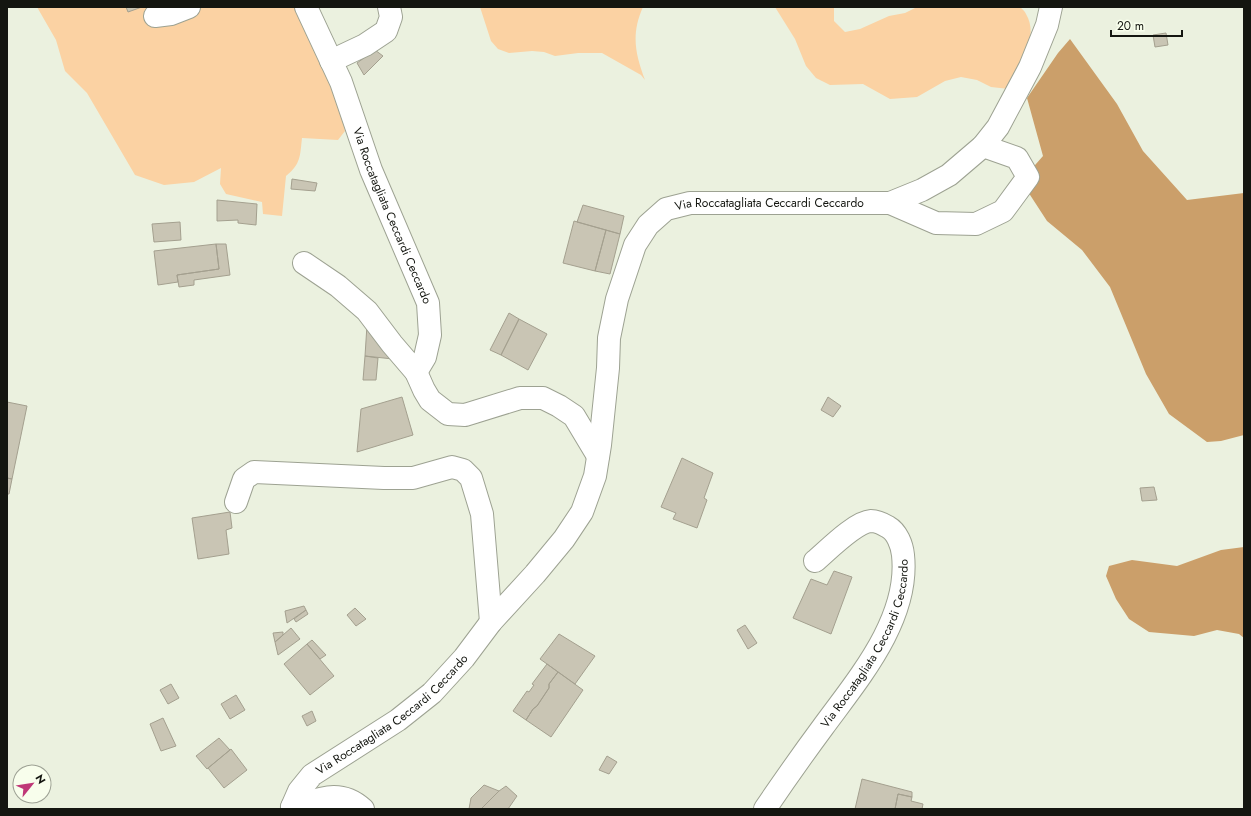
<svg xmlns="http://www.w3.org/2000/svg" width="1251" height="816" font-family="Jost,sans-serif">
	<style>
		.green { fill: #fbd2a3 }
		.forest { fill: #cb9f6a }
		.building { fill: #c9c5b4; stroke: #a4a08f }
		.lines { fill: none; stroke-linecap: round; stroke-linejoin: round }
		.street-casing { stroke: #9da292; stroke-width: 24 }
		.street { stroke: #fff; stroke-width: 22 }
		.labels { text-anchor: middle; stroke-width: 3.5; stroke-linejoin: round; paint-order: stroke }
		.street-label { font-size: 12px; fill: #141610; stroke: #f8feec }
	</style>
	<rect width="100%" height="100%" fill="#ebf1df"/>
	<path class="green" d="M37,7H296L333,81L345,131L338,140L302,138C300,156 301,164 286,176L282,216L263,214L262,202L226,194L220,184L221,168L194,182L164,185L135,175L87,93L65,71L56,40Z
		M480,7H643C631,34 635,53 645,80L641,75L602,53H578L555,56L544,52L532,51L509,53L498,49L491,41Z
		M775,7H834V21L845,32L860,29L889,16L905,13L917,7H1020C1022,9 1025,11 1026,14C1040,37 1019,68 1009,89L991,87L977,80L961,77L945,81L917,97L890,99L863,84L830,85L816,78L806,66L795,39Z"/>
	<path class="forest" d="M1070,39L1117,104L1143,151L1187,200L1244,193V435L1221,441L1207,442L1169,414L1146,374L1110,287L1082,250L1047,221L1021,181L1043,156L1027,98L1058,53Z
		M1244,547V638L1239,634L1217,630L1194,636L1149,632L1129,619L1116,599L1106,576L1109,566L1132,560L1177,566L1221,550Z"/>
	<path class="building" d="M126,7H142L128,12Z
		M1166,33L1168,45L1155,47L1153,35Z
		M375,50L383,56L364,75L357,63Z
		M292,179L317,183L315,191L291,189Z
		M217,200L257,204L256,225L238,223V220L217,221Z
		M583,205L624,216L620,234L577,222Z
		M574,221L606,230L595,271L563,263Z
		M180,222L181,240L154,242L152,224Z
		M606,230L620,234L610,274L595,271Z
		M216,244H226L230,275L194,280V285L179,287L177,275L219,269Z
		M216,244L219,269L177,275L178,282L158,285L154,251Z
		M509,313L519,319L501,355L490,350Z
		M519,319L547,334L528,370L501,355Z
		M367,325L393,359L365,356Z
		M365,356L378,358L376,380H363Z
		M402,397L413,435L357,452L361,409Z
		M828,397L841,406L833,417L821,410Z
		M7,402L27,406L12,479L7,478Z
		M682,458L713,473L704,498L707,500L697,528L673,519L676,513L661,507Z
		M7,478L12,479L9,494H7Z
		M1154,487L1157,500L1142,501L1140,488Z
		M230,512L232,528L226,530L229,554L198,559L192,518Z
		M834,571L852,577L831,634L793,618L811,579L827,585Z
		M304,606L306,610L287,623L285,611Z
		M355,608L366,619L356,626L347,615Z
		M306,610L308,614L296,622L294,619Z
		M745,625L757,643L748,649L737,630Z
		M291,628L300,639L278,655L275,642Z
		M283,632V635L275,642L273,633Z
		M559,634L595,656L575,684L540,659Z
		M312,640L326,655L320,659L307,644Z
		M307,644L334,676L310,695L284,664Z
		M547,664L558,672L549,684V688L537,706L533,709L526,720L513,711L527,691L529,692L534,685L532,684Z
		M558,672L583,690L551,737L526,720L533,709L537,706L549,688V684Z
		M171,684L179,698L168,704L160,690Z
		M236,695L245,710L230,719L221,704Z
		M312,711L316,721L307,726L302,716Z
		M163,718L176,746L161,751L150,724Z
		M219,738L230,750L207,769L196,756Z
		M231,749L247,770L224,788L208,768Z
		M607,756L617,762L609,774L599,770Z
		M862,779L912,792V797L898,794L895,809H855Z
		M484,785L499,791L481,809H469L471,798Z
		M506,786L517,796L508,809H481L499,791Z
		M898,794L912,797L911,801L923,804L922,809H895Z"/>
	<g class="lines">
		<g class="street-casing">
			<g id="street">
				<path id="s1" d="M306,7L341,82L371,170L428,303L430,335L425,357L416,372"/>
				<path d="M155,16L171,14L189,7"/>
				<path d="M331,61L365,45L386,31L391,17L389,7"/>
				<path d="M890,203L936,223L976,224L1003,211L1028,177L1017,158L983,146"/>
				<path d="M304,263L338,286L367,311L392,344L416,372L424,390L430,400L448,414L465,415L520,398H543L559,406L574,416L598,456"/>
				<path d="M236,502L244,479L254,472L384,478H413L452,467L463,470L471,478L482,514L491,622"/>
				<path d="M292,807C319,799 340,788 363,809"/>
				<path id="s2" d="M293,809L292,807L299,791L312,775L398,720L432,693L464,658L491,622L535,574L564,539L582,512L595,476L600,445L608,368L609,338L617,299L635,245L648,225L666,209L690,203H890L922,190L949,175L983,146L998,127L1030,67L1047,25L1051,7"/>
				<path id="s3" d="M765,809C784,781 803,754 823,727C858,679 910,619 903,555C902,545 897,532 888,527C883,524 877,521 871,521C855,522 827,551 815,561"/>
			</g>
		</g>
		<use href="#street" class="street"/>
	</g>
	<g class="labels">
		<g class="street-label">
			<text dy="4" stroke="none"><textPath href="#s2" startOffset="847">Via Roccatagliata Ceccardi Ceccardo</textPath></text>
			<text dy="4" stroke="none"><textPath href="#s1" startOffset="226">Via Roccatagliata Ceccardi Ceccardo</textPath></text>
			<text dy="4" stroke="none"><textPath href="#s3" startOffset="196">Via Roccatagliata Ceccardi Ceccardo</textPath></text>
			<text dy="4" stroke="none"><textPath href="#s2" startOffset="141">Via Roccatagliata Ceccardi Ceccardo</textPath></text>
		</g>
	</g>
	<rect width="1251" height="816" fill="none" stroke="#141610" stroke-width="16"/>
	<g transform="translate(32 784) rotate(60)"><circle r="19" fill="#f8feec" stroke="#9da194"/>
	<path d="M0-3L7 15L0 10L-7 15Z" fill="#bf3877"/>
	<text y="-6" font-size="11" font-weight="bold" text-anchor="middle" fill="#141610">N</text>
	</g>
	<path d="M1111 30v6h71v-6" fill="none" stroke="#141610" stroke-width="2"/>
	<text x="1117" y="30" font-size="12" fill="#141610" stroke="#f8feec" stroke-width="3" paint-order="stroke">20 m</text>
</svg>
